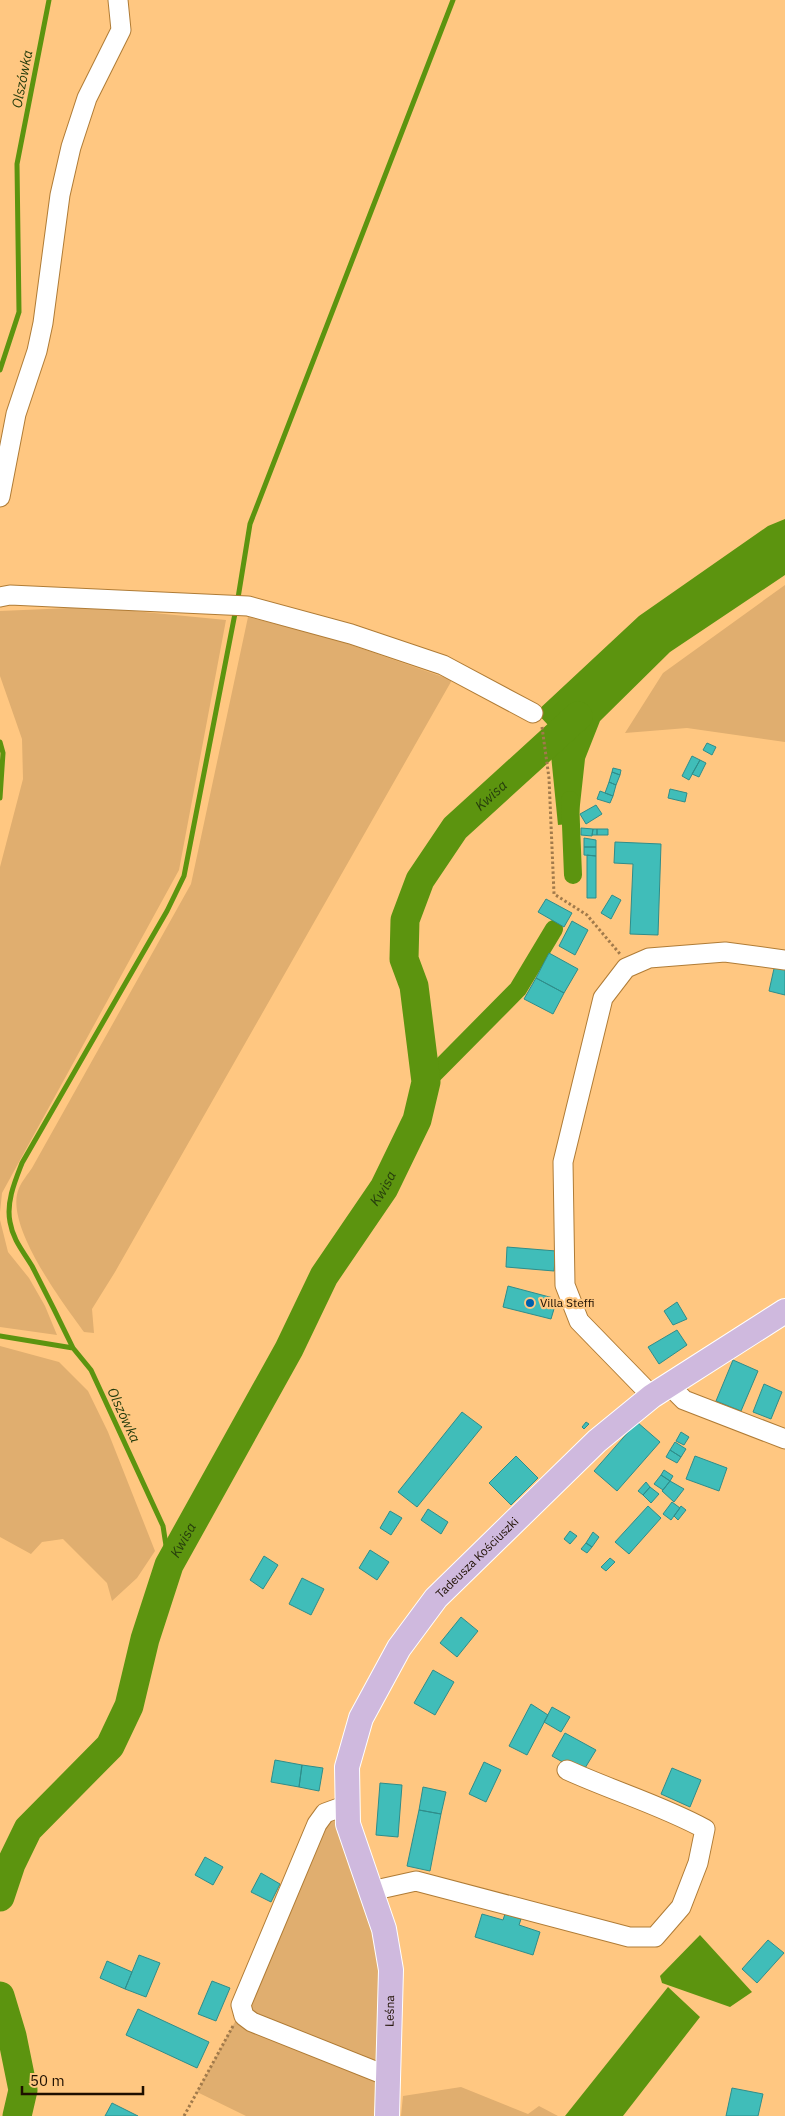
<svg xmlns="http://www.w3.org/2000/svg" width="785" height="2116" font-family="'IBM Plex Sans',sans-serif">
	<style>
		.green { fill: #e0ae6f }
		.water { fill: #5c940f }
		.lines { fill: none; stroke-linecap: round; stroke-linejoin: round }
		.stream { stroke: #5c940f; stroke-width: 5 }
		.canal { stroke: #5c940f; stroke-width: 18 }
		.river { stroke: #5c940f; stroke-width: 29 }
		.building { fill: #40bdb9; stroke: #2f8d8a }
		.minor-casing { stroke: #b07c36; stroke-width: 21 }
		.major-casing { stroke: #fff; stroke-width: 26 }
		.path { stroke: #a17a4b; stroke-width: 3; stroke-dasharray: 2.5 2.5; stroke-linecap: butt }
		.minor { stroke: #fff; stroke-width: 19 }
		.major { stroke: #cfb9de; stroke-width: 24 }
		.poi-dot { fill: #0060ac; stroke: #ffc781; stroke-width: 2 }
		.labels { text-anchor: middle; stroke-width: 4.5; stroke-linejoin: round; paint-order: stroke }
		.poi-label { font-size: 12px; fill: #1e0f00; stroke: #ffc781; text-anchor: start }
		.street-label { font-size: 12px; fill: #1e0f00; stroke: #ffc781 }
		.water-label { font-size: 14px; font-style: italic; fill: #263d0d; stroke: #ffc781 }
	</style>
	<rect width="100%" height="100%" fill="#ffc781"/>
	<path class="green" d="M785,585V742L687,728L625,733L663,673Z
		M93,607L226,620L179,870L2,1193L0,1212V867L23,779L22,739L0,676V611Z
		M248,617L331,638L452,680L115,1272L92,1309L94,1333L84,1332C63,1303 3,1224 19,1188C22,1181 28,1174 32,1168L191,884Z
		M0,1220L8,1252L29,1278L45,1306L57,1335L0,1327Z
		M0,1346L59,1362L88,1391L108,1432L155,1551L137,1578L112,1601L107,1583L63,1539L42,1542L31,1554L0,1537Z
		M336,1818C347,1872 376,1921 380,1977C382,2007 378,2039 378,2069L250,2016L247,1998L322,1822Z
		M236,2020L377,2079L374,2116H246L197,2092Z
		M461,2087L528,2114L539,2106L558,2116H401L403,2096Z"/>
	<path class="water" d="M785,519V575L670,652L600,721L585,759L578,823L558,825L548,725L536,712L639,616L768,526Z
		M700,1935L752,1992L730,2007L662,1983L660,1976Z
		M668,1987L700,2017L623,2116H565Z"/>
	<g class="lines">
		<path class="stream" d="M0,370L19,312L17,164L49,0
			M0,742L3,753L0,798
			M0,1336L73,1348L91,1370L163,1526L169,1565
			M73,1348C60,1321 46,1293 32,1266C23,1251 13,1240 10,1222C6,1202 15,1181 22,1163L167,911L184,876L238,598L250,524L453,0"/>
		<path class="canal" d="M570,800L573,875
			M426,1082L518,989L554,929"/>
		<g class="river">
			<path id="s1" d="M0,1897L11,1864L28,1829L110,1746L129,1706L145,1639L169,1565L289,1349L324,1276L384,1188L417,1120L426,1082L414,986L404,959L405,920L420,880L455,828L578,716"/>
			<path d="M0,1996L12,2036L23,2090L17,2116"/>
		</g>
	</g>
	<path class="building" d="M707,743L716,747L712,755L703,750Z
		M692,756L700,760L689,780L682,776Z
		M700,760L706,763L699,777L692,774Z
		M613,768L621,770L620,775L612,772Z
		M612,772L620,775L616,785L609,782Z
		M609,782L616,785L613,796L605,793Z
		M670,789L687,793L685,802L668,798Z
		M600,791L613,796L610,803L597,799Z
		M596,805L602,814L586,824L580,814Z
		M581,828L593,829L592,836L581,835Z
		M593,829H597V835H592Z
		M597,829H608V835H597Z
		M584,838L596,840V847H584Z
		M615,842L661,844L658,935L630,934L633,864L614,863Z
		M584,847H596V856L584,855Z
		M587,855L596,856V898H587Z
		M612,895L621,900L611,919L601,913Z
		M546,899L572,913L564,927L538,912Z
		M572,921L588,930L575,955L559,946Z
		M549,953L578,969L564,993L536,978Z
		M775,964L785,966V995L769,991Z
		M536,978L564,993L553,1014L524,999Z
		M507,1247L556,1251L554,1271L506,1267Z
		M508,1286L557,1299L551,1319L503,1307Z
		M677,1302L687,1319L673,1325L664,1311Z
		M677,1330L687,1345L659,1364L648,1347Z
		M733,1360L758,1371L741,1411L716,1401Z
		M764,1384L782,1392L771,1419L753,1412Z
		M462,1412L482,1427L417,1507L398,1492Z
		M586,1422L589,1424L584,1429L582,1427Z
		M637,1422L660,1442L617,1491L594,1471Z
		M681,1432L689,1437L684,1445L676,1441Z
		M675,1442L686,1449L681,1457L670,1450Z
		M670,1450L681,1457L677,1463L666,1457Z
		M516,1456L538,1478L511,1505L489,1483Z
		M695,1456L727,1468L719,1491L686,1479Z
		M664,1470L673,1476L670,1481L661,1475Z
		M661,1475L670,1481L663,1490L654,1484Z
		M670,1481L684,1489L674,1502L662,1491Z
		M646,1482L650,1487L643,1495L638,1491Z
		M650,1487L659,1494L651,1503L643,1495Z
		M672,1502L680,1508L671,1520L663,1514Z
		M648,1506L661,1518L629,1554L615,1542Z
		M681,1506L686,1510L678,1520L674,1516Z
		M428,1509L448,1522L441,1534L421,1520Z
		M390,1511L402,1518L391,1535L380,1528Z
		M570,1531L577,1536L570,1544L564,1539Z
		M593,1532L599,1537L592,1547L586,1543Z
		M586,1543L592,1547L587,1553L581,1549Z
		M370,1550L389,1562L377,1580L359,1568Z
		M264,1556L278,1565L263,1589L250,1580Z
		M610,1558L615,1562L606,1571L601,1567Z
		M302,1578L324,1589L311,1615L289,1604Z
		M461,1617L478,1631L457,1657L440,1643Z
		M433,1670L454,1682L435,1715L414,1703Z
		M531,1704L548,1715L527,1755L509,1746Z
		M552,1707L570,1717L561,1732L544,1722Z
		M565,1733L596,1750L582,1773L552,1756Z
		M275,1760L302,1765L299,1787L271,1782Z
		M484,1762L501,1770L486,1802L469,1794Z
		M302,1765L323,1768L319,1791L299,1787Z
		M672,1768L701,1780L690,1807L661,1794Z
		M380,1783L402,1785L398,1837L376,1835Z
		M423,1787L446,1792L441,1814L419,1810Z
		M419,1810L441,1814L430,1871L407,1866Z
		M205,1857L223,1867L213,1885L195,1875Z
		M261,1873L280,1884L271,1902L251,1892Z
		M482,1914L503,1920L505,1914L521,1919L519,1925L540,1932L533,1955L475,1937Z
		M768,1940L784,1953L757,1983L742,1969Z
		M139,1955L160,1963L146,1997L125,1989Z
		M107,1961L132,1972L125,1989L100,1978Z
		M212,1981L230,1988L216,2021L198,2014Z
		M138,2009L209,2042L197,2068L126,2035Z
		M732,2088L763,2094L758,2116H726Z
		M112,2103L138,2116H105Z"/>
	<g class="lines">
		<g class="minor-casing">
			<path id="minor" d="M0,497L16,414L37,351L43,323L60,195L71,147L87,98L121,30L118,0
				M0,597L10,595L248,606L351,634L443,665L533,713
				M669,1385L684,1400L785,1439
				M652,1396L579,1321L565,1285L563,1162L603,998L626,968L649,958L725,952L785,960
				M347,1805L325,1813L317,1824L241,2005L244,2016L252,2022L390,2077
				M371,1891L416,1881L629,1937H655L681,1907L698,1863L705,1829C661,1805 613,1791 567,1770"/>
		</g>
		<g class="major-casing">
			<g id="major">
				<path id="s2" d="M387,2116L391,1970L384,1929L348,1824L347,1767L361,1718L399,1648L436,1598L597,1441L652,1396L785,1311"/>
			</g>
		</g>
		<path class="path" d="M542,727L549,778L554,894L587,915L620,954
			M184,2116L233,2026"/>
		<use href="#minor" class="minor"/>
		<use href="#major" class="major"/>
	</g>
	<circle class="poi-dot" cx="530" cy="1303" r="5"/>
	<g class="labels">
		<g class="poi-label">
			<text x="540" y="1307">Villa Steffi</text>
		</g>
		<g class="street-label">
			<text dy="4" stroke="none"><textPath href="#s2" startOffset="606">Tadeusza Kościuszki</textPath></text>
			<text dy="4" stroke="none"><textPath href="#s2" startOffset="105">Leśna</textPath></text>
		</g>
		<g class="water-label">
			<text transform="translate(22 79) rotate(-79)" y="5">Olszówka</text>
			<text dy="5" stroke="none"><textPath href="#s1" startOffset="1249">Kwisa</textPath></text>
			<text dy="5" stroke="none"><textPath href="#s1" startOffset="815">Kwisa</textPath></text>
			<text transform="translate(124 1415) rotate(65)" y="5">Olszówka</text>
			<text dy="5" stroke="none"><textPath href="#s1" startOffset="410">Kwisa</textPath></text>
		</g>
	</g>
	<path d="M22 2086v8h121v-8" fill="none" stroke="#1e0f00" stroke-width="2.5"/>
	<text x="30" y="2086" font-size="15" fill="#1e0f00" stroke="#ffc781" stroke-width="4" paint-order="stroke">50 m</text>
</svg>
